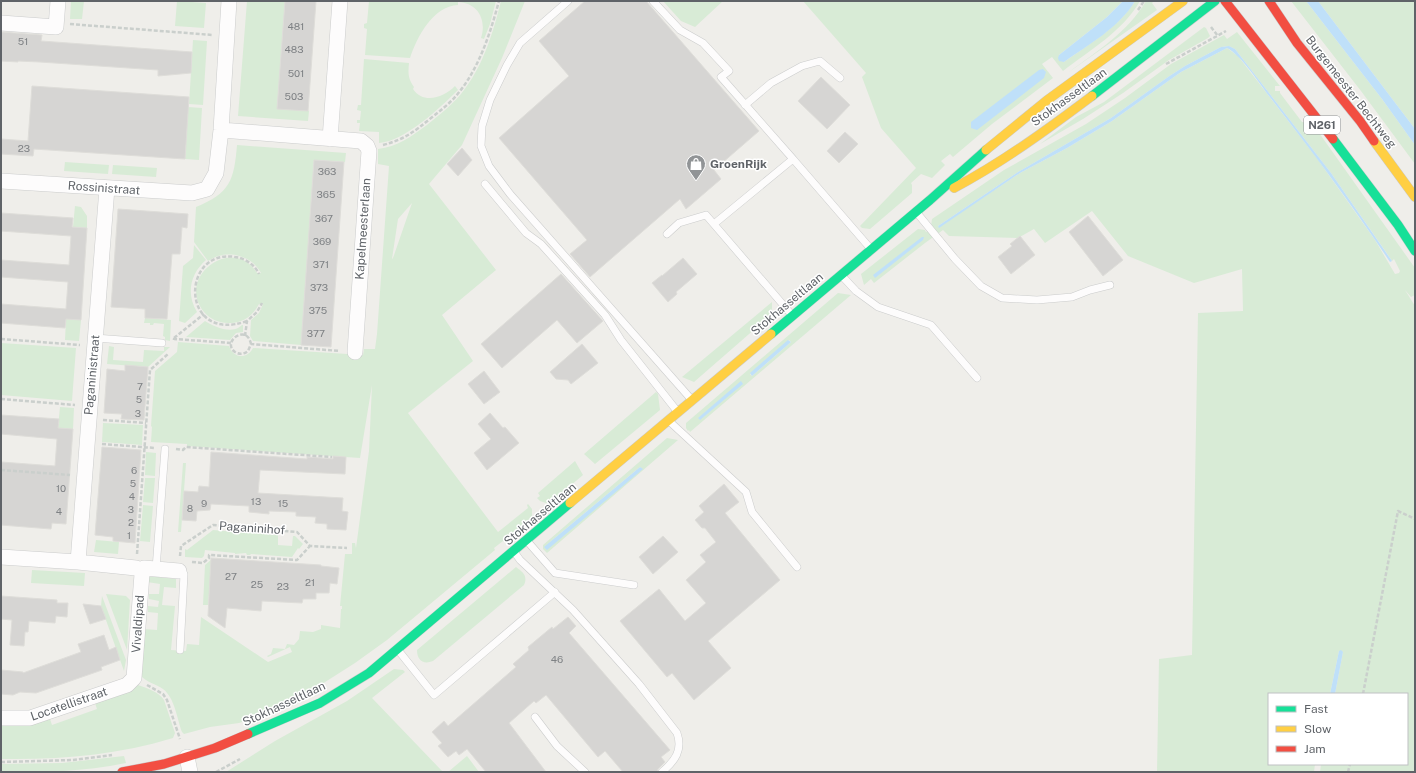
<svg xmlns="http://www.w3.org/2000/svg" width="1416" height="773" font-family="'Public Sans',sans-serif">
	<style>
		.green { fill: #d8ebd6; fill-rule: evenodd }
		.water { fill: #bfe0f9 }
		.building { fill: #d6d5d3; stroke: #deddd9 }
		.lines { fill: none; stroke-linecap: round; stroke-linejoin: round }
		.lane-casing { stroke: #cbcccc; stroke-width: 8 }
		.street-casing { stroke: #cbcccc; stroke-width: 16 }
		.fast-casing { stroke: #cacacb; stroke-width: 10 }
		.slow-casing { stroke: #cacacb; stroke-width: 10 }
		.jam-casing { stroke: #cacacb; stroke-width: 10 }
		.path { stroke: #cacfcc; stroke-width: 2.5; stroke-dasharray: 4 2; stroke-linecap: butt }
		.lane { stroke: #fdfcfc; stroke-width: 7 }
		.street { stroke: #fdfcfc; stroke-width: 15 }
		.fast { stroke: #16e098; stroke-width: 9 }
		.slow { stroke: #ffcf43; stroke-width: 9 }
		.jam { stroke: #f24e42; stroke-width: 9 }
		.labels { text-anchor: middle; stroke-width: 3; stroke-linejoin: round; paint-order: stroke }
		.number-label { font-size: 10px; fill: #7e8184 }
		.shield { fill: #fff; stroke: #8f9295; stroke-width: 1 }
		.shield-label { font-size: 11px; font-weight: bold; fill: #5f6368 }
		.street-label { font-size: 12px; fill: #5f6368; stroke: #fff }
		.poi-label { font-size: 12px; font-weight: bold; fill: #5f6368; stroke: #fff; text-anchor: start }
	</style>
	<rect width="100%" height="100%" fill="#efeeea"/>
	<path class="green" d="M71,1H84L82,19H70Z
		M177,1L206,3L204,28L175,26Z
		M247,1H285L277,108L309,111L308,121L238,116Z
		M369,1H496L490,24L484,39L481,38C487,20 478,3 458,2V5C433,6 417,37 410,58L365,55L367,29L364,28V24L367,23Z
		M501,1H525L502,58L462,145L429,184L496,270L442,315L473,361L408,413L498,532L528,508L527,505L528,504L532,509V518L504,542L503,541L494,548L495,550L387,640L355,663L322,684L277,708L254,718L239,723L210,727L184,734L182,732C177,719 175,698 163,689C156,684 146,682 141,676L144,629L157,630L158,613L148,612V606L158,607L159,601L149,599V594H159L160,584L147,582L148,576L176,579V588L164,587L162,605L175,606L171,650L186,651L187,644L199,645L201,617L268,662L292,652L290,647L268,657L267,656L271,654L273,648L285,649L287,644L294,645L299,639L300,631L313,632L321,629V625L340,628L341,609H342V606H340L345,554H352V543H355L356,548L369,451L372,385L360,458L187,446V444L151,442L152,427L151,426L155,371L177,352L178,342L229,346C233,358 247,360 253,348L363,355L364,349H375L377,334L389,166L378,164V149C397,147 412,136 427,125C439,115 452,105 461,94C483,67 493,33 501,1ZM412,203L393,258L392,259L398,219Z
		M663,1H723L695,27L681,21Z
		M803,1H1123L1107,17L1059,55L1064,62C1088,45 1120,26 1135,1H1140C1123,31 1090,50 1063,71L1052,57L1042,64L1053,78L992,124L953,157L950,154L941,161L945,165L932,178L921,174L911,183L912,185V193L870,229L862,228L860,226L916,168L881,128L862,77L866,73Z
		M1146,1H1154L1152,3L1157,10L1069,72C1097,51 1128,32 1146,1Z
		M1291,1H1306L1382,99L1415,145V164L1361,91Z
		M1318,1H1415V129Z
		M1204,27L1206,28L1210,36L1208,38L1169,60L1123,93L1083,119L1040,144L1076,117L1104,102Z
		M1237,32L1280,86H1275V91H1280V93L1302,122L1312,123L1415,268V295L1411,297L1405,290L1415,306V772H1320L1321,764H1407V694H1335L1343,652L1339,651L1330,694H1269V764H1315L1314,772H1157L1159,659L1192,655L1198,313L1243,311L1242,269L1194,283L1128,256L1092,211L1045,243L1034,229L1018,238L949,236L943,230L925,243L874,283L871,279L864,285L861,274L918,229L925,230L926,232L932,228L931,226L932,219L1004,170L1086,124L1125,98L1171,64L1224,35L1227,39ZM1229,46L1235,49L1331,173L1386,252L1392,261L1394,259L1400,271L1399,273L1395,274L1375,240L1316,157L1238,56L1227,48L1181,72L1112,121L1067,148L1020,173L939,227L938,226L1018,172L1111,118L1168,77L1185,66L1221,47Z
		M193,40L207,41L203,105L189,104Z
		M364,59L409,63C408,73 408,79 414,87L413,89C424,105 444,97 455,86L458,90C440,108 405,141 379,143V132L359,131L360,123H357V120H360L361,111L357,110L358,105H361Z
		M188,107L202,108L199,160L185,159Z
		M237,145L346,153L345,162L314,160L301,345L253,341L250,336L251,320L259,313L263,304H259C253,316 242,324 228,323C219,323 210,319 204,312C175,277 233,234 257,273H261C251,254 225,249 208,261L194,242L196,207C230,193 234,181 237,145Z
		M65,162L109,165L108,174L64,171Z
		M113,165L157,168L156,177L112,174Z
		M75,206L81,207L87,216V228L73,227Z
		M194,245L206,260C190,274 186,294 197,312L185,323L179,321L183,266L193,258Z
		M838,293L851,295L690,432L689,430L688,431L686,428V423ZM789,340L791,342L752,376L750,374Z
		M772,302V314L694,382L682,377Z
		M145,318L171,320L170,341L165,340V337L163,336L164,324L154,323L153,325H150V323H144Z
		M66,319L81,320L79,341L65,340Z
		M205,321C213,326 228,333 238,328C240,327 241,325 243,325V332L236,333L230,340L186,337Z
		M1,343L76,348L72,401L1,395Z
		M109,346L114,347L113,360L143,362L144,350L164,351V347H170L148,367L107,364Z
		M656,392L658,394L660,410L595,464L584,454Z
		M60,407L74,408L73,429L58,428Z
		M103,423L143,425L142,445L102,442Z
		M667,438L678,440L547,553L543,549V545ZM640,467L642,469L544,547Z
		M146,452L156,453L155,476L145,475Z
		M575,461L583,475L549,504L540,501L537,498L540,496L538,493Z
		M183,463H186L181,532H178Z
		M145,478H155L153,503L143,502Z
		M143,505L153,506L150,542L140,541Z
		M213,530L248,533V531L252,532L253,533L278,535V545L292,546L293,536H295L303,544L299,549L298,548L292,557L251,554L250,555H247L246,553L235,554V553L205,550L204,556L202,558L185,557V549L187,550Z
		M96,540L119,542L118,554L94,552Z
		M212,559L208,605H203L205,565Z
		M516,567C523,572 528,576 524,585L433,661C423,665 417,660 417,650Z
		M32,570L85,573L84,586L31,583Z
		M106,594L126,596L130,600L127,650Z
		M102,596L126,660L124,671L101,606Z
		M394,669L403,670L405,672L372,698L443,772H226L275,741L347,701Z
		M138,685C147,688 159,692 164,700L175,733L173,738C117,755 60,760 1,759V723L50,719L52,725L97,709L95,703Z
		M124,756L126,763C83,772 44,772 1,772V764L62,763Z
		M467,756L479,772H448Z"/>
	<path class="water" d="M1123,1H1135C1120,27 1088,45 1064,62L1059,61L1058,58L1059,55L1107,17Z
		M1306,1H1318L1415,129V145L1382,99Z
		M1229,46L1235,49L1331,173L1392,261L1390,262C1352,205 1311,150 1269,96C1259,83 1241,55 1227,48L1181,72L1112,121L1067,148L1020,173L939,228L938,226L1018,172L1111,118L1168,77L1185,66L1221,47Z
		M1043,69L1046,72L1044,78L977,130L971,128V122L1039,70Z
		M922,237H924L923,240L875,278L873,275Z
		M788,340L791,342L752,376L750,373Z
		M741,381L743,384L700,420L698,418Z
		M640,467L643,469L547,550L544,547Z
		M1341,650L1343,652L1335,694H1330L1339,651Z"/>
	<path class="building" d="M285,1H316L308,111L277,109Z
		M585,1H646L759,131L714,170L721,179L686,209L680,199L590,277L570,254L587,240L499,138L569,76L539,41Z
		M1,32L42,35L41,41L192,52L191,73L158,76V70L40,62L18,61V62L1,61Z
		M821,77L850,105L827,129L798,101Z
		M32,86L189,97L185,159L34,149L33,156L1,154V139L28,141Z
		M845,132L858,144L839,163L827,151Z
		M462,148L472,160L458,176L447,164Z
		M314,160L344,162L331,347L301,345Z
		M118,209L188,214L187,228L182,227L180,254H172L167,319L145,318V309L111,307Z
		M1,213L73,218L72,227L87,228L81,320L66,319L65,328L1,323V304L66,309L68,282L1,277V260L69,265L71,236L1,231Z
		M1088,216L1123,260L1103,276L1069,232Z
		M1020,236L1035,255L1011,274L998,257L1012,246L1010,244Z
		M683,258L697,274L676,292L677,294L668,302L652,283L662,275V276Z
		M561,274L603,321L577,343L557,320L502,368L481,344Z
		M582,344L598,363L571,384L568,380L556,379L550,372Z
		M125,365L148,367L144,420L121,419L122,414L104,413L107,369L125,371Z
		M484,371L500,392L484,404L468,384Z
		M490,413L503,428L505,427L519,443L487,470L474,453L491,439L478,424Z
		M1,415L59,419L58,428L73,429L66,524L52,523L51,529L1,525V462L55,466L57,439L1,434Z
		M102,447L141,450L135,543L113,541V537L95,535Z
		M211,452L307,459V457L333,459V456L346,457L345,474L260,470L258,493L343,498L342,511L348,512L346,530L327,529V524L315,523L316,517L296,516V512L269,511V514L249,512V506L211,504L210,510L197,511L196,521L182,520L184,491L198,492L199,486L209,487Z
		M724,484L739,502L725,513L780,580L708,641L731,668L694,700L672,673L667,677L620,621L659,589L685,621L706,603L686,580L706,562L700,555L716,542L705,528H702L695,520L704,512L699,506Z
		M663,536L678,552L653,574L639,557Z
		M211,558L321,565V566L339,568L337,584L330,583L329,593H316V599H303L302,603L262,601L261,611L227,608L225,628L208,616Z
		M1,596L57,600V603H68L67,617L56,616L55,623L29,621L28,632H25L24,646L10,645L12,620L1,619Z
		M83,604L101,606L106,619L90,624Z
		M568,617L576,626L569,633L670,750L661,757L665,762L658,769L657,772H623L605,751L598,757L546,695L536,703L534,701L509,723L546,772H486L467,749L459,755L456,751L448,757L438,746L442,743L432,732L444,721L448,726L516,667L513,664L529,650L528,647L552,627L553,629Z
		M104,635L109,650L116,647L120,660L101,667L102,670L36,693L20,692L13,695L1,694V670L23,672V673L81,652L78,644Z"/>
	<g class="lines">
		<g class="lane-casing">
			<path id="lane" d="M568,1L520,43L507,65L490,100L482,126L481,146L489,166L510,194L691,399
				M653,1L680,30L703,43L729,71L721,77L793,159
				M745,105L771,83L802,66L820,61L840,78
				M485,184L526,233L541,244L605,315L621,340L677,411
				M917,213L955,259L981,286L1002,298L1037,300L1072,297L1090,290L1110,285
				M714,224L793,159L870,248
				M667,234L679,223L706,215L791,314
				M842,276L856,291L878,307L931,325L977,378
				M95,338L162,343
				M669,421L746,492L752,512L797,567
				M528,542L555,573L634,585
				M515,553L520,560L573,610L639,684L677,733C683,750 675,761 662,772
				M156,569L165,449
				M179,571L184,574L180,650
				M398,650L434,695L555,592
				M535,717L557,746L585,772"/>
		</g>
		<g class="street-casing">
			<path id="street" d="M1,23L56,27L58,1
				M221,130L361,141L367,146L369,151L355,352
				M330,139L340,1
				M1,181L192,193L207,189L216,173L221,130L229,1
				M1,557L78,562L136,568L141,570L144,568L179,571
				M78,562L107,188
				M1,718H30L127,685L134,678L142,574L141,570
				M187,757L190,772"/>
		</g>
		<g class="fast-casing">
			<path id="fast" d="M1092,96L1215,1
				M1333,139L1398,225L1415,251
				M771,334L930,200L986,150
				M248,734L320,703L369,673L570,503"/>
		</g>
		<g class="slow-casing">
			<path id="slow" d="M1374,141L1415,197
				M986,150L1046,101L1183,1
				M954,188C1003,162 1048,129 1092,96
				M570,503L771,334"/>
		</g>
		<g class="jam-casing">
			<path id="jam" d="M1225,1L1333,139
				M1269,1L1297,43L1360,121L1374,141
				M122,772L164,764L215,748L248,734"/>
		</g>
		<path class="path" d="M1138,10L1144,1
			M70,24L213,35
			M1211,27L1218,36
			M1166,64L1226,31
			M383,145C405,139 414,132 431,118C440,111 449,104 456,96C479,69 490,34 499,1
			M247,321C180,345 180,248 235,257C245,258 255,265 259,274
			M245,336L247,321L257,312L262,303
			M174,338L204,314
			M1,339L80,345
			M174,340V339L232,343
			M251,344C247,323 221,342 235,352C240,355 244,354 248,351L251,344L340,351
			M1,399L75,405
			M103,420L146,423
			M102,444L155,448
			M176,449L183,450L186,447L332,457
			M1,470L70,475
			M137,554L150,370L168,354
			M180,556L181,546L213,525L297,532L310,546L347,548
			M192,562L203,563L209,558V555L297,560L310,546
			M147,685L163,694L167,700L180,739
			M1363,694L1398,511L1415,519
			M1,762L73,760L112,755
			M216,772L240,759
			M1348,772L1350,764"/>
		<use href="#lane" class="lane"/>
		<use href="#street" class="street"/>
		<use href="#fast" class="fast"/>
		<use href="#slow" class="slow"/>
		<use href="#jam" class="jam"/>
	</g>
	<defs>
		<g id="shop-pin" transform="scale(1)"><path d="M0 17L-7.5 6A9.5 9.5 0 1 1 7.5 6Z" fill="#919496" stroke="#fff"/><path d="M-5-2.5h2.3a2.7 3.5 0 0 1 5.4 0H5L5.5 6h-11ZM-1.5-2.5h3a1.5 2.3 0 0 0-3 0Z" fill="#fff"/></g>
	</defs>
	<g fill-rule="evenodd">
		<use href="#shop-pin" x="696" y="164"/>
	</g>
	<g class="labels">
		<g class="number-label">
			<text x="296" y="30">481</text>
			<text x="23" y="45">51</text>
			<text x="294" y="53">483</text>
			<text x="296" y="77">501</text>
			<text x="294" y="100">503</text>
			<text x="24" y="152">23</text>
			<text x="327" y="175">363</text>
			<text x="326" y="198">365</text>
			<text x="324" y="222">367</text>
			<text x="322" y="245">369</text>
			<text x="321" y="268">371</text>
			<text x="319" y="291">373</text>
			<text x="318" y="314">375</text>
			<text x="316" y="337">377</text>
			<text x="140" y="390">7</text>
			<text x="139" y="403">5</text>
			<text x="138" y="417">3</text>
			<text x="134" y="474">6</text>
			<text x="133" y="487">5</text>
			<text x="61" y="492">10</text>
			<text x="132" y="500">4</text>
			<text x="256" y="505">13</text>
			<text x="204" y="507">9</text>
			<text x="283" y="507">15</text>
			<text x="190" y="512">8</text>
			<text x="131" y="513">3</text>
			<text x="59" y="515">4</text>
			<text x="131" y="526">2</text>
			<text x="129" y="539">1</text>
			<text x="231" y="580">27</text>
			<text x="310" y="586">21</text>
			<text x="257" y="588">25</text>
			<text x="283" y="590">23</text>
			<text x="557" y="663">46</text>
		</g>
		<rect class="shield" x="1304" y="116" width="36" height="18" rx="3"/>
		<g class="shield-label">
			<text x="1322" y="129">N261</text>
		</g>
		<g class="street-label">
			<text transform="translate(1351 92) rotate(52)" y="4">Burgemeester Bechtweg</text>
			<text transform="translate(1069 97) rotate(-36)" y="4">Stokhasseltlaan</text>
			<text transform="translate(104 188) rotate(4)" y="4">Rossinistraat</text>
			<text transform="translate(363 229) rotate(-86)" y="4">Kapelmeesterlaan</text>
			<text transform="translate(787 304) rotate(-40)" y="4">Stokhasseltlaan</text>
			<text transform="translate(92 375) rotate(-85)" y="4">Paganinistraat</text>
			<text transform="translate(540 514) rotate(-40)" y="4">Stokhasseltlaan</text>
			<text transform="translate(252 528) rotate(4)" y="4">Paganinihof</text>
			<text transform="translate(138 624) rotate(-86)" y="4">Vivaldipad</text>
			<text transform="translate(69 704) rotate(-19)" y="4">Locatellistraat</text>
			<text transform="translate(284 704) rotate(-25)" y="4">Stokhasseltlaan</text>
		</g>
		<g class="poi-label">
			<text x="710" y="168">GroenRijk</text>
		</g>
	</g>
	<rect width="1416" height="773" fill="none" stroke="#5f6368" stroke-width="4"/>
	<rect x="1268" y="693" width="140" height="72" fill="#ffffff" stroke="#bfc1c3"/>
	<rect x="1276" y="706" width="20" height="6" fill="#16e098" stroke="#bfc1c3"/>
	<text x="1304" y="713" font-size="12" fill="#5f6368">Fast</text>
	<rect x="1276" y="726" width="20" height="6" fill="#ffcf43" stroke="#bfc1c3"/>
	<text x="1304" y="733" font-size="12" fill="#5f6368">Slow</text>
	<rect x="1276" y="746" width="20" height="6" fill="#f24e42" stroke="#bfc1c3"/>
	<text x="1304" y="753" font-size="12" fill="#5f6368">Jam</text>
</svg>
